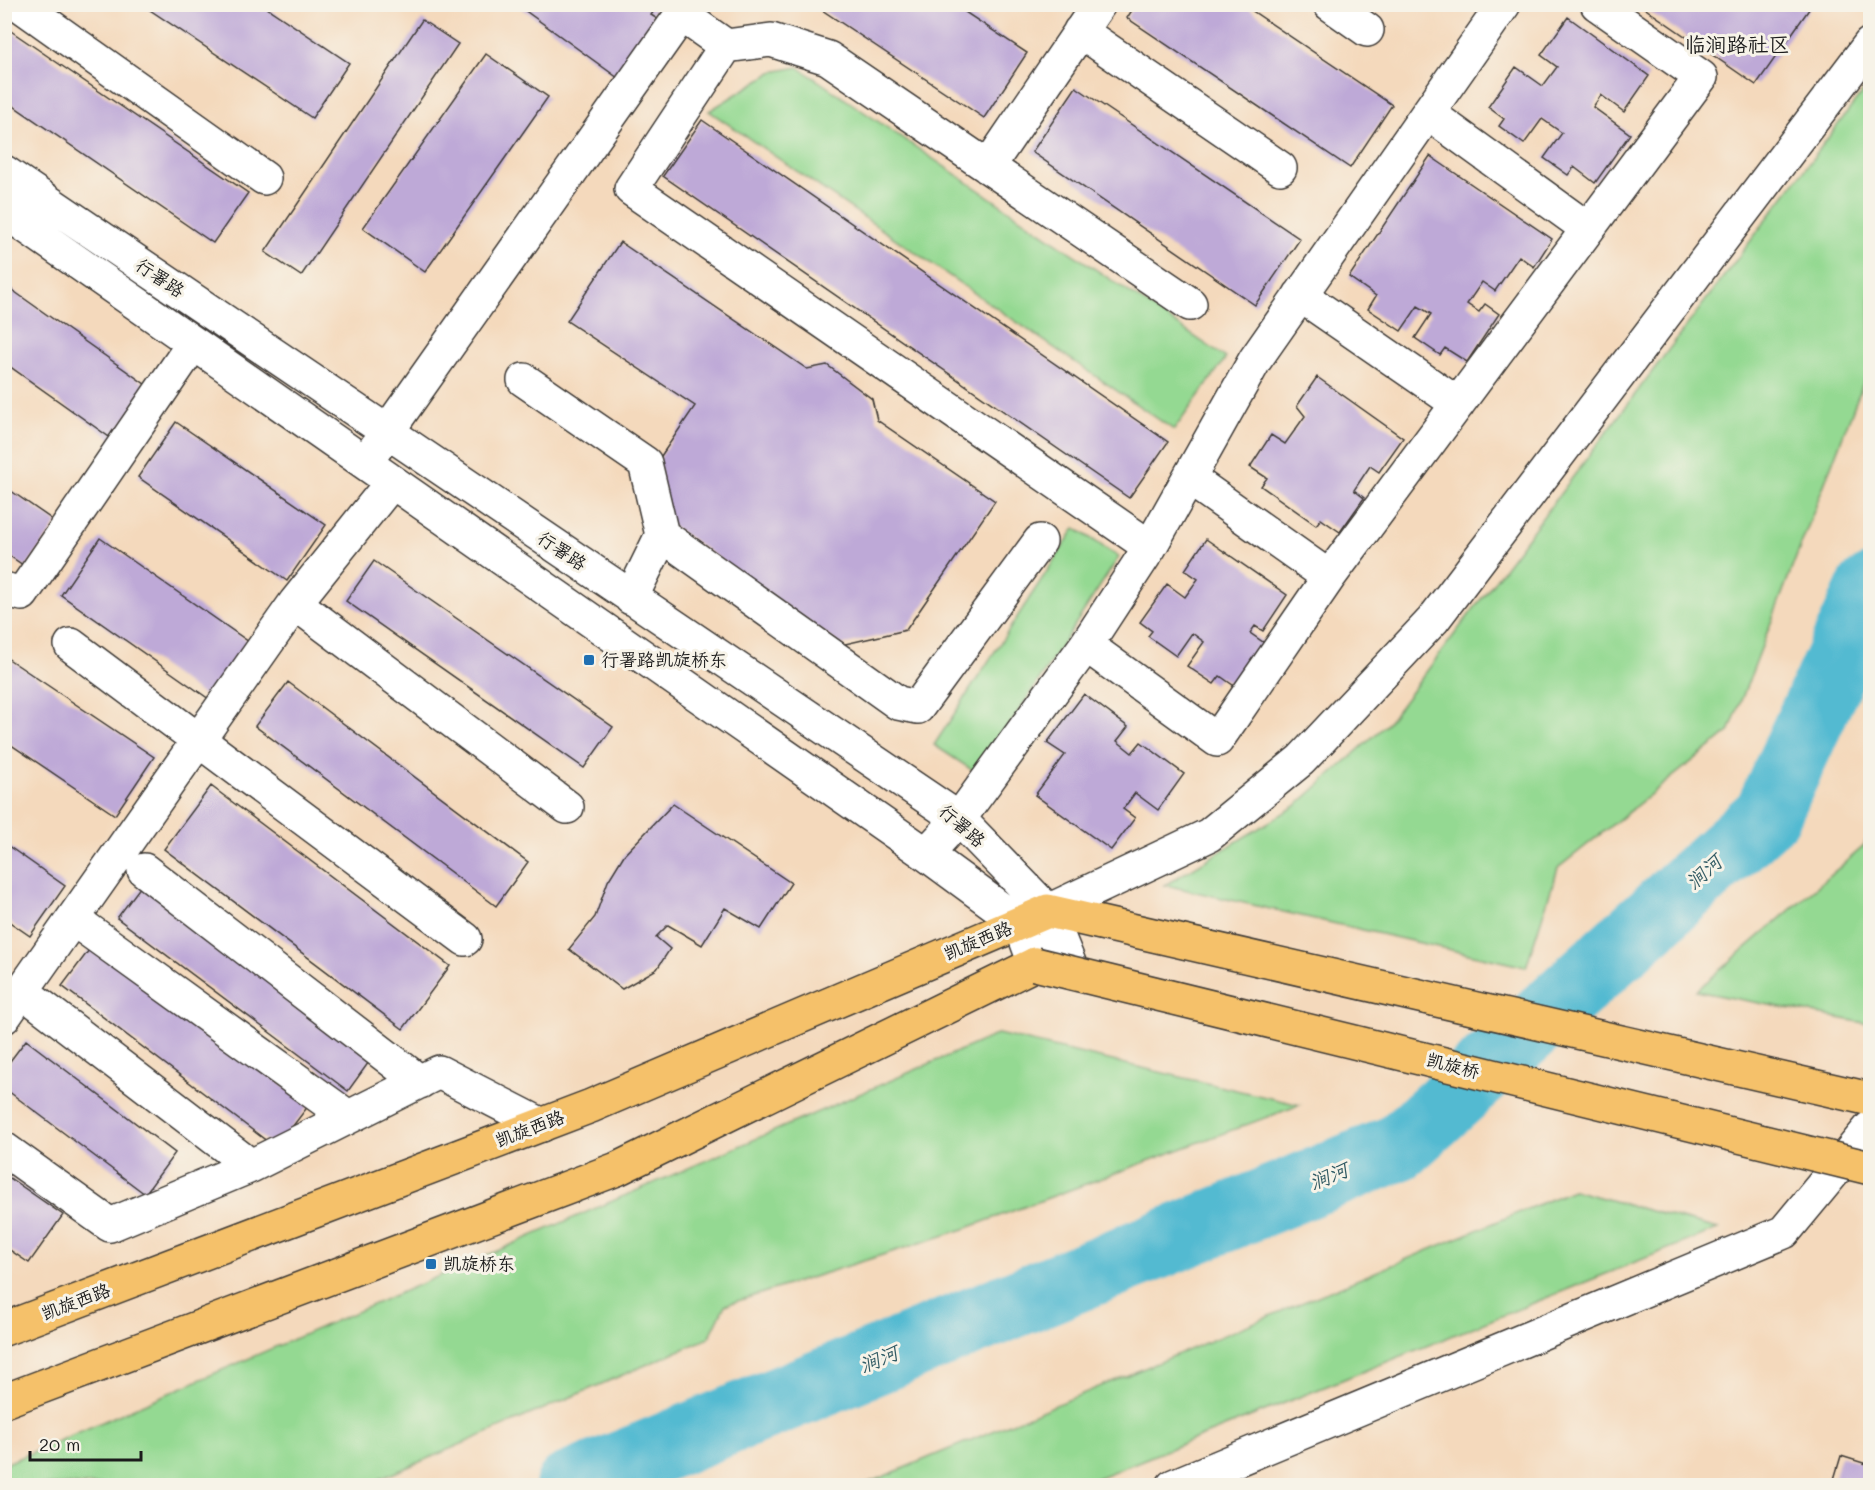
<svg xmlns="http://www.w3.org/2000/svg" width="1875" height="1490" font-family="Mali,'LXGW WenKai TC',sans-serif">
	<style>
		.green { fill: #94d992; stroke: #587a57; stroke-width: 1.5 }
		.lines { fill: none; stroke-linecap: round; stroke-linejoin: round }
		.stream { stroke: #53bad1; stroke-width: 10 }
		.river { stroke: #53bad1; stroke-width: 68 }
		.building { fill: #bea9d7 }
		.minor-casing { stroke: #3c3834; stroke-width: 36 }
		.major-casing { stroke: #3c3834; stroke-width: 36 }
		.minor { stroke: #fff; stroke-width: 33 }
		.major { stroke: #f5c16b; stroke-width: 33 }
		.major-bridge-casing { stroke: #3c3834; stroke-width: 36; stroke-linecap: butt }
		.major-bridge { stroke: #f5c16b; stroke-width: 33 }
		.poi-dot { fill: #1f6fb2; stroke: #f7f3e8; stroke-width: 2 }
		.labels { text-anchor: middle; stroke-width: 6; stroke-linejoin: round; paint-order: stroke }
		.street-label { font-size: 18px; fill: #1c1c1c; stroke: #f7f3e8 }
		.poi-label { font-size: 18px; fill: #1c1c1c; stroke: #f7f3e8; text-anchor: start }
		.water-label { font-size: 20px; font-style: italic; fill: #325b64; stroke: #f7f3e8 }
		.quarter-label { font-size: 21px; fill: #1c1c1c; stroke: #f7f3e8 }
	</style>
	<rect width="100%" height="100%" fill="#f7f3e8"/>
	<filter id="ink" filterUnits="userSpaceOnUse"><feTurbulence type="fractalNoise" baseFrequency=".0167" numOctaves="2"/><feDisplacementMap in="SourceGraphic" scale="12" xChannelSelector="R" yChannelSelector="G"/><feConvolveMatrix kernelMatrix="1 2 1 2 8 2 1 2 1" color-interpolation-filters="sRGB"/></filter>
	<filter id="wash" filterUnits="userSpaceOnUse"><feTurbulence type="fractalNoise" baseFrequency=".008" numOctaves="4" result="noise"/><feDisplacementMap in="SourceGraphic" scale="24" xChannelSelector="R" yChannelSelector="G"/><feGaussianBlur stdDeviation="1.35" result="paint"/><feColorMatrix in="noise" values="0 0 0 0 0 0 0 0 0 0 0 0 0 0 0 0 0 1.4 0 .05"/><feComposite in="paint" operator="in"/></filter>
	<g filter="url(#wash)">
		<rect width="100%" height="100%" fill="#f4d9bc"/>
		<path class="green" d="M798,67L1226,358L1174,430L709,111L772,72Z
			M1870,82V365L1729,732L1558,868L1526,967L1165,885L1297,805L1387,724Z
			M1075,528L1119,557L978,774L934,745Z
			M1870,831V1024L1696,991L1864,846Z
			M998,1034L1300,1105L964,1229L725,1305L709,1338L366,1485H5V1464Z
			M1573,1190L1718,1229L1080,1485H863Z"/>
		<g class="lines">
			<path class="stream" d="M624,1463L636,1486"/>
			<path class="river" d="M569,1486L1399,1147L1767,815L1870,589"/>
		</g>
		<g id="blocks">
			<path class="building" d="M141,4H261L349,63L312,118Z
				M516,4H659L651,15L659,20L618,78Z
				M813,4H953L1027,53L984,118Z
				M1136,4H1242L1392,105L1350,168L1127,18Z
				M1640,5H1812L1756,85Z
				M1568,17L1649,76L1624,112L1601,95L1593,107L1630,134L1595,183L1574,167L1568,175L1544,158L1562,133L1542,119L1524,144L1499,126L1504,119L1488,107L1516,67L1543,86L1557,67L1541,55Z
				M422,20L458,44L301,276L265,252Z
				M5,27L248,193L213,243L5,100Z
				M486,54L548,97L425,272L363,228Z
				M1076,87L1300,239L1255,305L1032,152Z
				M702,120L1168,442L1129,498L663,176Z
				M1430,156L1552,239L1534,267L1519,256L1495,291L1482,282L1467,304L1479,312L1485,304L1499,314L1467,362L1445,348L1440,355L1415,338L1431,314L1418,306L1401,331L1368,309L1376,296L1349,277Z
				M620,242L807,369L827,365L872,399L877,420L995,501L906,630L841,645L666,521L659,459L695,406L567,321Z
				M5,285L149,387L112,439L5,363Z
				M1317,377L1403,438L1379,472L1370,466L1354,490L1364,498L1340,532L1321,519L1316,525L1261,486L1267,478L1250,467L1271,435L1285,444L1305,416L1297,406Z
				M176,422L326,525L287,581L138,477Z
				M4,486L57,523L26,567L4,552Z
				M100,538L249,642L209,699L61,595Z
				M1206,539L1287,595L1263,631L1255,626L1250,633L1270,647L1240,690L1220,676L1214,684L1187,666L1204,642L1192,633L1176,656L1148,636L1152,631L1140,622L1167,584L1185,597L1198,579L1185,570Z
				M374,561L613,727L584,768L346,601Z
				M4,656L154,757L115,815L4,740Z
				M288,682L528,862L496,906L255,726Z
				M1084,694L1128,727L1117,741L1132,753L1141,742L1184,774L1158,810L1135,793L1123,809L1135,818L1111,850L1035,795L1065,755L1047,743Z
				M211,786L450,966L403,1029L164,849Z
				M673,804L791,883L761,929L725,908L702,945L668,925L656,937L670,949L657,969L622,989L569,949L595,917L608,881L624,855Z
				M4,843L65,886L30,936L4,918Z
				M144,882L374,1055L348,1091L117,918Z
				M95,942L309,1105L276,1148L62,986Z
				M26,1040L175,1153L145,1194L4,1088V1069Z
				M4,1174L63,1215L29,1263L4,1246Z
				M1841,1456L1870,1465V1486H1832Z"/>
		</g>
	</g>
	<g filter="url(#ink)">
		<use href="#blocks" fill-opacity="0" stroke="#3c3834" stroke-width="1.5"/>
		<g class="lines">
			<g class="minor-casing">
				<path id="minor" d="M19,4L264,178
					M1330,4L1367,30
					M682,15L726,46L771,40L828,58L1190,304
					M1080,31L1280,168
					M726,46L631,189L1150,547
					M1428,113L1588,229
					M988,167L1099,4
					M4,172L959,819L1048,911L1073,973
					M4,211L926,854L1020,923L1035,964
					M1300,295L1458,404
					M524,380L645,463L662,535L898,703L918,707L1040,541
					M375,449L689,4
					M1189,478L1329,577
					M4,589L22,594L193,344
					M631,598L662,535
					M295,603L567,807
					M71,645L465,939
					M1086,645L1217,740L1329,577L1701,77L1597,4
					M926,854L959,819L1086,645L1150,547L1255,360L1504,4
					M144,870L420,1082
					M1048,911L1209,835L1301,760L1433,620L1870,44
					M73,919L348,1117
					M4,1017L22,991
					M4,1149L110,1225L251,1166L439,1072L542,1125
					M251,1166L22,991L295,603L392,482
					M1173,1486L1784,1232L1870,1128"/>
			</g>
			<g class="major-casing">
				<path id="major" d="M4,1329L591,1106L1048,911L1870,1099
					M4,1401L617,1169L1035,964"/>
			</g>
			<use href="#minor" class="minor"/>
			<use href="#major" class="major"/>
			<g class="major-bridge-casing">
				<path id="major-bridge" d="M1035,964L1870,1168"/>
			</g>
			<use href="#major-bridge" class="major-bridge"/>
		</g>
	</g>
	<g class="poi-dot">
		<rect x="583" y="654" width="12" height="12" rx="3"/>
		<rect x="425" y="1258" width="12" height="12" rx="3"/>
	</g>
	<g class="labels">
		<g class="street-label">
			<text transform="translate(160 278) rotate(34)" y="6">行署路</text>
			<text transform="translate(562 551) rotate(34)" y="6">行署路</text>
			<text transform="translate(962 826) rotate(41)" y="6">行署路</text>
			<text transform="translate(978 941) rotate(-23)" y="6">凯旋西路</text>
			<text transform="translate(1453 1066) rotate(14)" y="6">凯旋桥</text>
			<text transform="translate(530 1129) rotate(-21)" y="6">凯旋西路</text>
			<text transform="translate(76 1302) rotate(-21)" y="6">凯旋西路</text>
		</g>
		<g class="poi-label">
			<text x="601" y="666">行署路凯旋桥东</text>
			<text x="443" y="1270">凯旋桥东</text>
		</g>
		<g class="water-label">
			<text transform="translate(1704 872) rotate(-42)" y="7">涧河</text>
			<text transform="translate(1329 1176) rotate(-22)" y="7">涧河</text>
			<text transform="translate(879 1359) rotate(-22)" y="7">涧河</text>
		</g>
		<g class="quarter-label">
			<text x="1737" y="52">临涧路社区</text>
		</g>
	</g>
	<rect width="1875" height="1490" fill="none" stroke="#f7f3e8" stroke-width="24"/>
	<path d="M30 1451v9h111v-9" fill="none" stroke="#1c1c1c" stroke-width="3"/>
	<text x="39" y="1451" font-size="18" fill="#1c1c1c" stroke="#f7f3e8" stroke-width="4.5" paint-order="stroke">20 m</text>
</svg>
